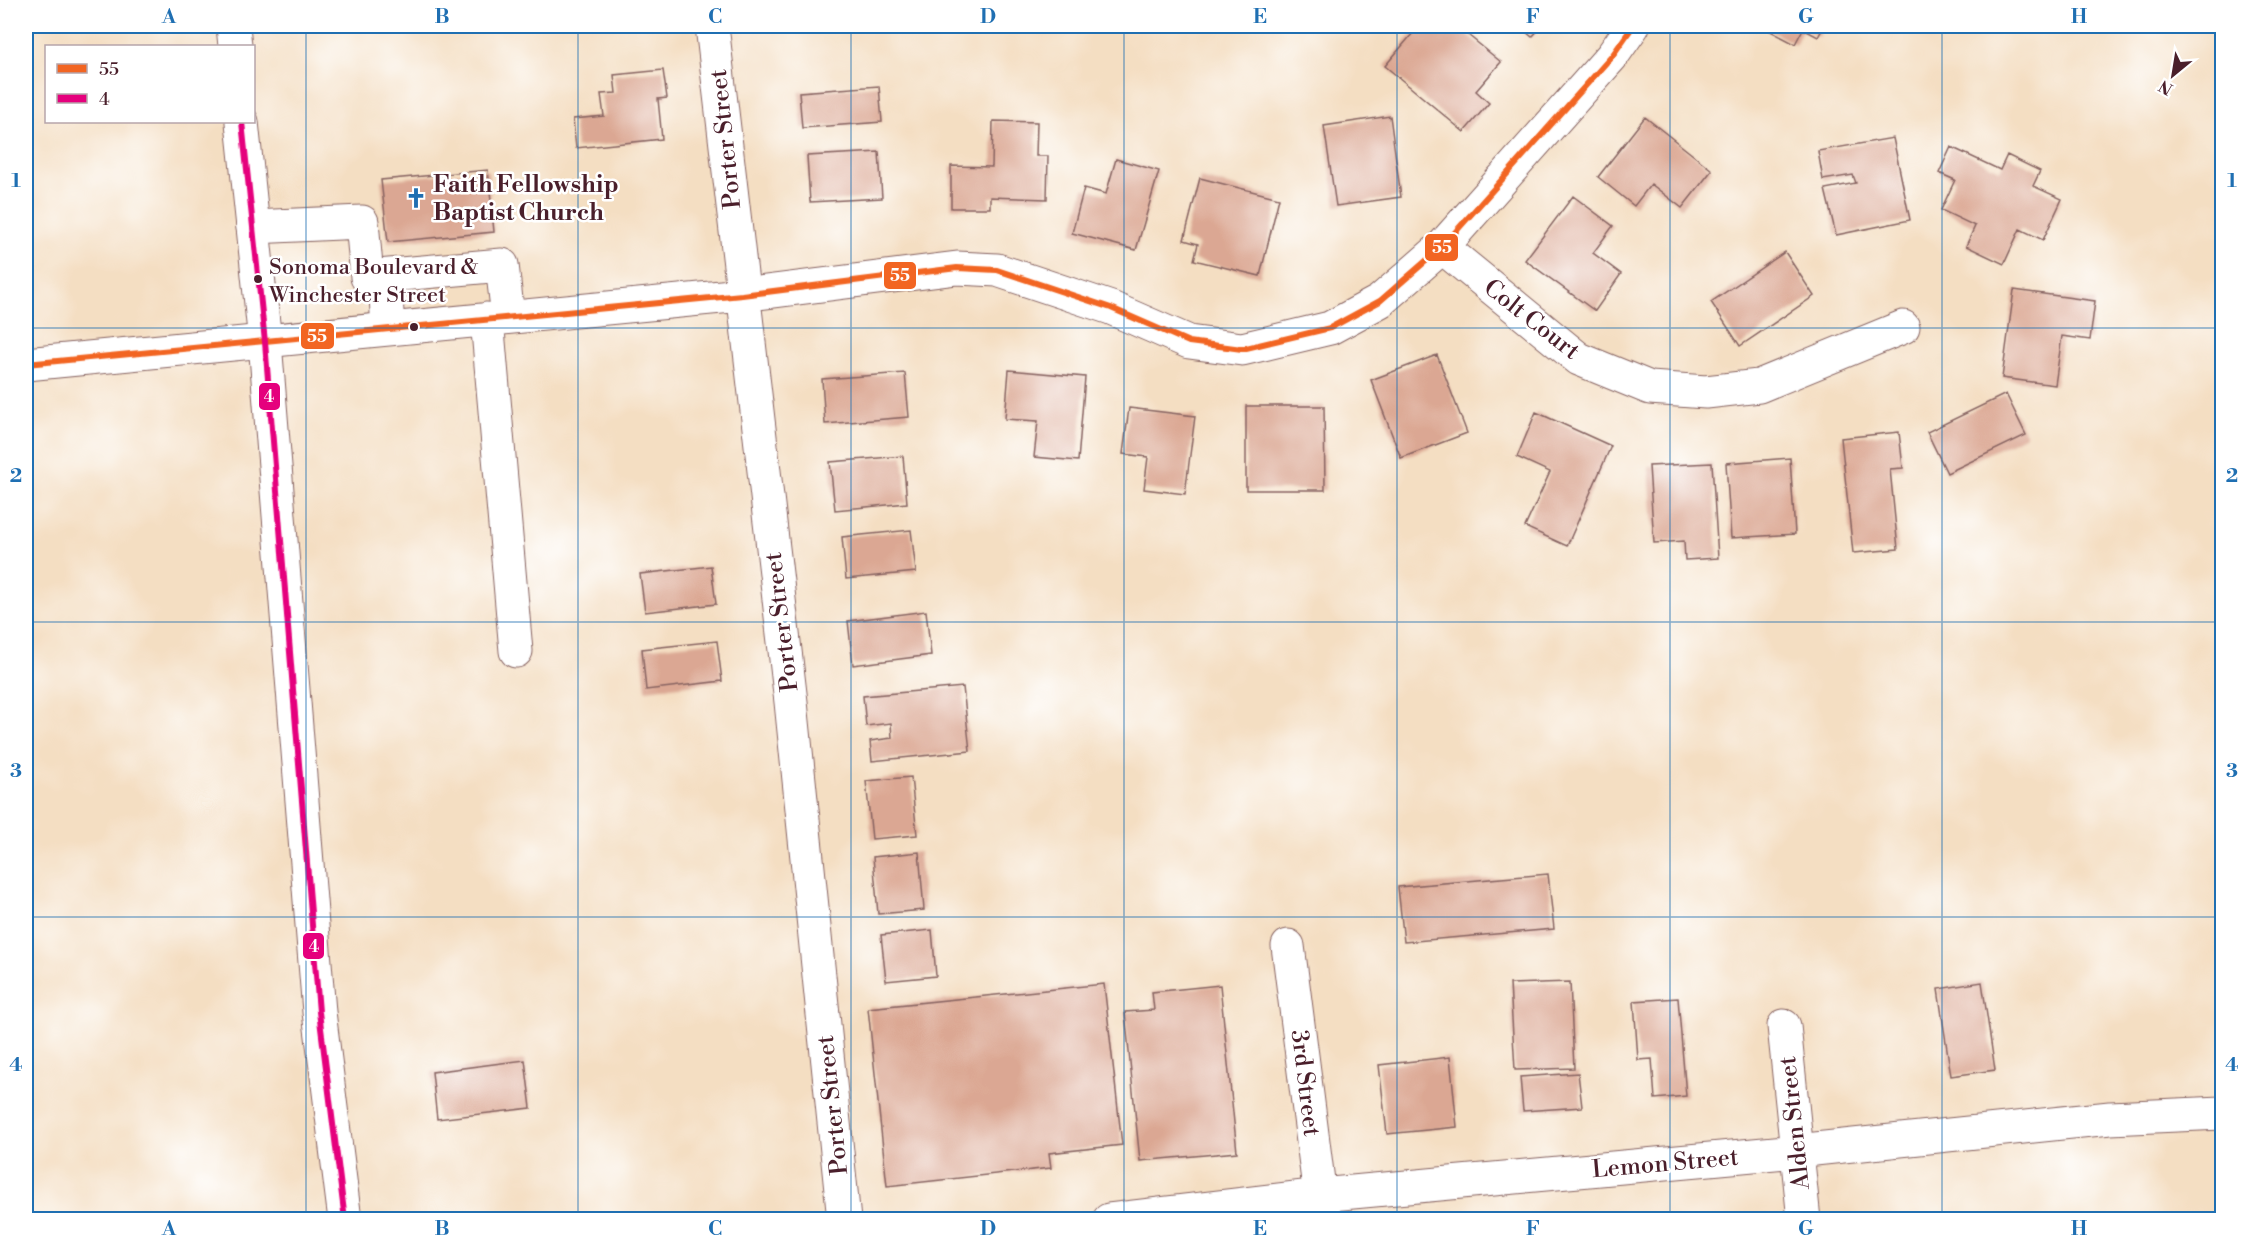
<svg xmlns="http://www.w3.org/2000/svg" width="2248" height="1245" font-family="'Libre Bodoni',serif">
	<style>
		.building { fill: #dba793 }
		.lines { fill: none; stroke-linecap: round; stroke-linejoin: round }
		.minor-casing { stroke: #866260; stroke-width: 35 }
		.major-casing { stroke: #866260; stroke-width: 35 }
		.minor { stroke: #fff; stroke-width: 33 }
		.major { stroke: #fff; stroke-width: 33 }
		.bus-1-casing { stroke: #fff; stroke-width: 10 }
		.bus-2-casing { stroke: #fff; stroke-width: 10 }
		.bus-1 { stroke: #f26522; stroke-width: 6 }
		.bus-2 { stroke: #e5007d; stroke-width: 6 }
		.grid { fill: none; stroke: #1f6fb2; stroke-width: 1.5; stroke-opacity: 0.55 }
		.bus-dot { fill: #4a1f2b; stroke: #fff; stroke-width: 2 }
		.labels { text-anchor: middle; stroke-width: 5; stroke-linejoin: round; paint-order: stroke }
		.bus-label { font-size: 22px; fill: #4a1f2b; stroke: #fff; text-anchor: start }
		.street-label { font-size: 24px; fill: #4a1f2b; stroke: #fff }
		.poi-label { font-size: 24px; font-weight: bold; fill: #4a1f2b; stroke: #fff; text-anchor: start }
		.line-badge { stroke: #fff; stroke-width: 2 }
		.badge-label { font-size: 16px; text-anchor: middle; font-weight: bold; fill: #fff }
		.neatline { fill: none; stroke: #1f6fb2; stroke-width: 2 }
		.grid-label { font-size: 20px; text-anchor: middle; font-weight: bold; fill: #1f6fb2 }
	</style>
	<rect width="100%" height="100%" fill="#fff"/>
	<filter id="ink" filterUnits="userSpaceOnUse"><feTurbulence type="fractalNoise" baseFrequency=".0167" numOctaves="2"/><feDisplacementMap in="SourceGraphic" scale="12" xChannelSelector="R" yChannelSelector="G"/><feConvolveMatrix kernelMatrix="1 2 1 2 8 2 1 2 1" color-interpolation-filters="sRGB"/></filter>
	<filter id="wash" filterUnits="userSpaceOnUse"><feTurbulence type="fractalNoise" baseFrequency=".008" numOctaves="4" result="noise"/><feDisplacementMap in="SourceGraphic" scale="24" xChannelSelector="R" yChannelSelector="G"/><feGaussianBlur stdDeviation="1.35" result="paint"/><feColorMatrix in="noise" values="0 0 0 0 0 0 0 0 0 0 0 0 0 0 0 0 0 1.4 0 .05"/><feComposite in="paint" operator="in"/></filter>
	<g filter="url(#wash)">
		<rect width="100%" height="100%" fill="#f4dec2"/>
		<g id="blocks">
			<path class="building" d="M1419,26H1457L1501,62L1476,91L1489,103L1464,132L1385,66Z
				M1519,26H1542L1532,37Z
				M1761,26H1824L1818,37L1803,29L1795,44Z
				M663,70L667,98L658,99L662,139L576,148L573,119L604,116L601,94L616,93L614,75Z
				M879,86L882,122L802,128L799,92Z
				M1390,116L1401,197L1336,206L1324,126Z
				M1645,117L1712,170L1682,208L1651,184L1634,206L1598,177Z
				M993,121L1037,122L1036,156H1048L1047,199L990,197V208H951V166L992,167Z
				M1893,138L1910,220L1836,235L1825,189L1856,183L1853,175L1823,180L1818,151Z
				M1951,147L2000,170L2007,155L2040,171L2033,186L2062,199L2043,240L2020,229L2004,264L1966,246L1975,226L1941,210L1955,180L1939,173Z
				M879,152L882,198L810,202L807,156Z
				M1116,159L1159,171L1136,250L1072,233L1084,188L1106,194Z
				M488,170L494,232L388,242L381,180Z
				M1200,178L1279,198L1260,276L1194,260L1198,244L1184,240Z
				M1573,196L1613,226L1593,253L1621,274L1595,311L1525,260Z
				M1785,252L1814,296L1740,346L1711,302Z
				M2014,290L2095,301L2090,340L2062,336L2055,385L2002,378Z
				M1437,355L1467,433L1401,458L1371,380Z
				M1009,370L1085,377L1078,461L1034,457L1038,421L1005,419Z
				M905,373L909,417L825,424L822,379Z
				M2006,394L2026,435L1947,473L1927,432Z
				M1246,406H1324L1325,490H1246Z
				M1129,408L1195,416L1185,494L1144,489L1148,457L1123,454Z
				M1536,412L1611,446L1567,546L1525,527L1550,472L1517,457Z
				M1899,432L1903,468L1890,469L1898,549L1853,553L1841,438Z
				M903,456L907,503L835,510L830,462Z
				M1790,458L1795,534L1731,538L1726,463Z
				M1712,463L1718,558L1685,560L1684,541L1654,543L1649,466Z
				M911,530L916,572L846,579L842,537Z
				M711,566L716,604L645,612L640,574Z
				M926,611L931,655L853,665L848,621Z
				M717,641L722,681L646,690L642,649Z
				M963,687L970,751L872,761L870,741L892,738L891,723L866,726L863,696Z
				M911,777L917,835L872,839L866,781Z
				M919,852L924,910L878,914L873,857Z
				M1548,874L1554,929L1404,942L1398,887Z
				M932,930L936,976L886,981L881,935Z
				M1570,982L1574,1068L1515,1070L1510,984Z
				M1982,982L1995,1070L1951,1076L1938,989Z
				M1104,984L1122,1145L1049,1153L1051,1168L887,1186L868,1008Z
				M1220,985L1237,1152L1140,1161L1125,1012L1154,1010L1152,992Z
				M1678,998L1686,1096L1655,1099L1652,1059L1638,1060L1634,1001Z
				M1450,1057L1457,1127L1387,1134L1379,1065Z
				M525,1060L531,1108L437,1119L432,1072Z
				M1578,1073L1582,1107L1523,1111L1520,1077Z"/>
		</g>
	</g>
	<g filter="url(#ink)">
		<use href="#blocks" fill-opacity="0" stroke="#866260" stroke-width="1.5"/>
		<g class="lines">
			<g class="minor-casing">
				<path id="minor" d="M712,26L791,702L844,1220
					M253,227L362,222L367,277L386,296L388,329
					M1442,247L1579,359L1650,388L1706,392L1759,386L1903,327
					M367,277L502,265L508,317
					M487,319L516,651
					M26,364L742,295L957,268L997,270L1111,308L1189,342L1242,349L1330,328L1380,301L1442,247L1612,56L1633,26
					M1288,946L1323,1220
					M1784,1026L1804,1220
					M1109,1220L1320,1195L1796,1151L2110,1118L2222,1113"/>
			</g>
			<g class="major-casing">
				<path id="major" d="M233,26L235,46
					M242,122L265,342L319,1012L345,1220"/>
			</g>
			<use href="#minor" class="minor"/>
			<use href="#major" class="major"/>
			<g class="bus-1-casing">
				<path id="bus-1" d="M26,364L742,295L957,268L997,270L1111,308L1189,342L1242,349L1330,328L1380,301L1442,247L1612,56L1633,26"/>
			</g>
			<g class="bus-2-casing">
				<path id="bus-2" d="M242,122L265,342L319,1012L345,1220"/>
			</g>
			<use href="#bus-1" class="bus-1"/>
			<use href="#bus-2" class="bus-2"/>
		</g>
	</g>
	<path class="grid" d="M306,26V1220M578,26V1220M851,26V1220M1124,26V1220M1397,26V1220M1670,26V1220M1942,26V1220M26,328H2222M26,622H2222M26,917H2222"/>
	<defs>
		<g id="church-bare" transform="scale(1.62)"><path d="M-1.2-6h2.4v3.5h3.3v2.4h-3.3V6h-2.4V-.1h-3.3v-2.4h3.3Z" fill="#1f6fb2" stroke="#fff" stroke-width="2.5" paint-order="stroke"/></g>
	</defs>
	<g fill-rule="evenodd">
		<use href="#church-bare" x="416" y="198"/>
	</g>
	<g class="bus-dot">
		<circle cx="258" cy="279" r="5"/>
		<circle cx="414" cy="327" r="5"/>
	</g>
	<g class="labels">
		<g class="bus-label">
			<text x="269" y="274">Sonoma Boulevard &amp;<tspan x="269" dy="28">Winchester Street</tspan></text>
		</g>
		<g class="street-label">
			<text transform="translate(725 139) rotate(-96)" y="8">Porter Street</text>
			<text transform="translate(1532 319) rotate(38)" y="8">Colt Court</text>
			<text transform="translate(781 622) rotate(-97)" y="8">Porter Street</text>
			<text transform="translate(1306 1083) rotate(83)" y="8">3rd Street</text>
			<text transform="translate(832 1105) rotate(-96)" y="8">Porter Street</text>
			<text transform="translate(1794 1123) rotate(-96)" y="8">Alden Street</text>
			<text transform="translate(1665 1163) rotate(-5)" y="8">Lemon Street</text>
		</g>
		<g class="poi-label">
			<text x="433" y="192">Faith Fellowship<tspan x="433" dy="28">Baptist Church</tspan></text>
		</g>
	</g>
	<g class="line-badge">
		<rect x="1424" y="233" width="35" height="29" rx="6" fill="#f26522"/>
		<rect x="883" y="261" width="34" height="29" rx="6" fill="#f26522"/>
		<rect x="300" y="322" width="35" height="28" rx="6" fill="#f26522"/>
		<rect x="258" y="382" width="23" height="29" rx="6" fill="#e5007d"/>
		<rect x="302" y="932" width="23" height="28" rx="6" fill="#e5007d"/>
	</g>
	<g class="badge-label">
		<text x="1442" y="253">55</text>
		<text x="900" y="281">55</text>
		<text x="317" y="342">55</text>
		<text x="269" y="402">4</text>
		<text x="314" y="952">4</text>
	</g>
	<rect width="2248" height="1245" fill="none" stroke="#fff" stroke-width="66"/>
	<rect x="45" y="45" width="210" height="78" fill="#ffffff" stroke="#b7a5aa" stroke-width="1.5"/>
	<rect x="57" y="64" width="30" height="9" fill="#f26522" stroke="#b7a5aa" stroke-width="1.5"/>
	<text x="99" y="75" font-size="18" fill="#4a1f2b">55</text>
	<rect x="57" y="94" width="30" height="9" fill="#e5007d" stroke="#b7a5aa" stroke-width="1.5"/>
	<text x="99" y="105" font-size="18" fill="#4a1f2b">4</text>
	<g transform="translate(2173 75) rotate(210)" stroke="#ffffff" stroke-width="4.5" paint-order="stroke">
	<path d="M0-4.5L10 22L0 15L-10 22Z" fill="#4a1f2b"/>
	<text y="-9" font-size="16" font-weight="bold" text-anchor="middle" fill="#4a1f2b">N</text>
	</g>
	<rect x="33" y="33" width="2182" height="1179" class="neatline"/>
	<g class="grid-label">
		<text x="169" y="23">A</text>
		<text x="442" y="23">B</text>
		<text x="715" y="23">C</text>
		<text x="988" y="23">D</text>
		<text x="1260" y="23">E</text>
		<text x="1533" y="23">F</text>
		<text x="1806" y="23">G</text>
		<text x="2079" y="23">H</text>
		<text x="16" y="187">1</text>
		<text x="2232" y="187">1</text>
		<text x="16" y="482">2</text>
		<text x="2232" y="482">2</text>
		<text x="16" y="777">3</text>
		<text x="2232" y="777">3</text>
		<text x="16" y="1071">4</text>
		<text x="2232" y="1071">4</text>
		<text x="169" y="1235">A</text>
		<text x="442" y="1235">B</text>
		<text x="715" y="1235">C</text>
		<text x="988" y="1235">D</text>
		<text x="1260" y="1235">E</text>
		<text x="1533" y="1235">F</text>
		<text x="1806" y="1235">G</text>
		<text x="2079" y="1235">H</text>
	</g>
</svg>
